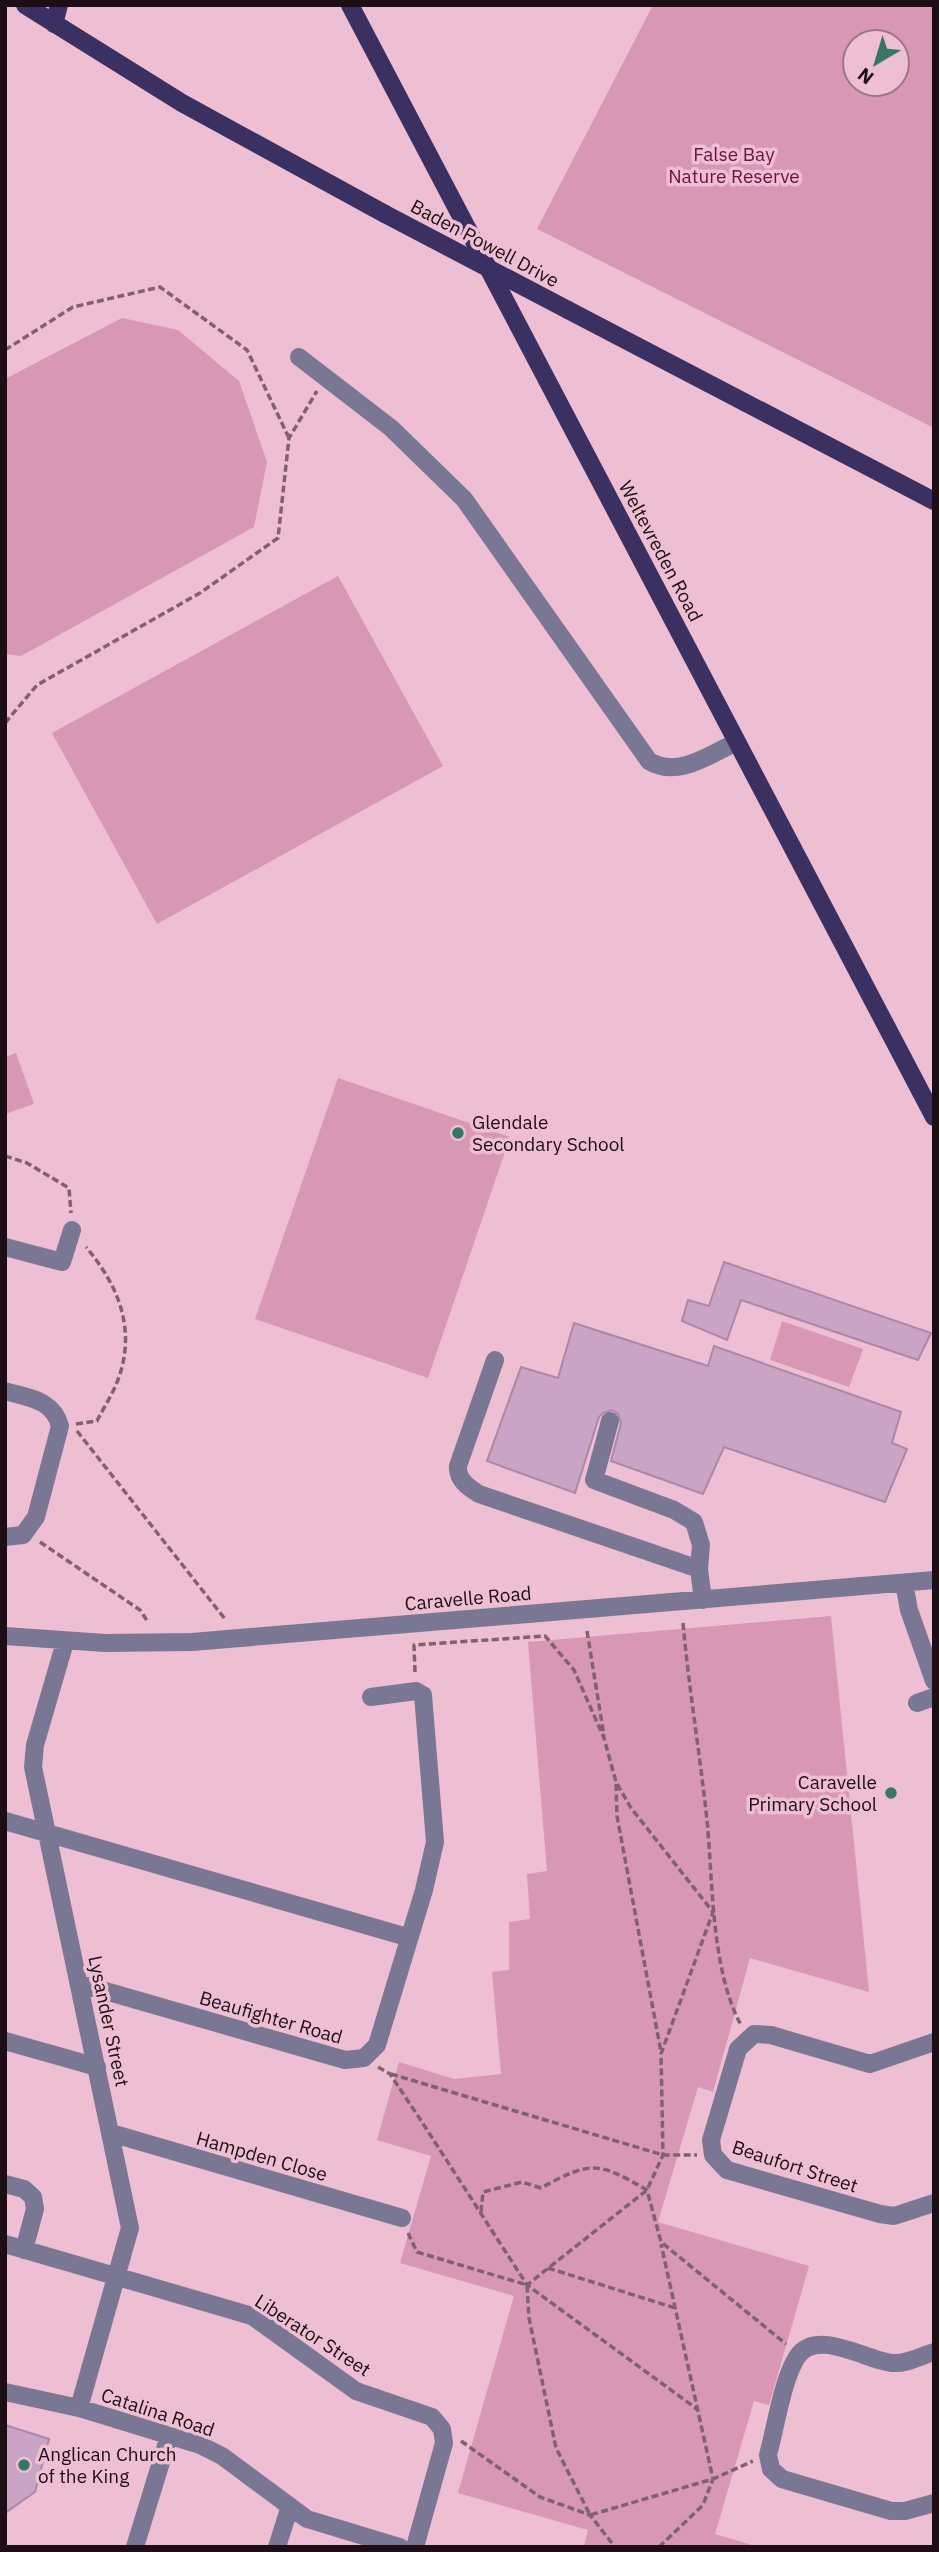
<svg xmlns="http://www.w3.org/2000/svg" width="939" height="2552" font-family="'IBM Plex Sans',sans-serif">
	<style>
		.green { fill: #d897b4; fill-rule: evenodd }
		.building { fill: #c9a4c4; stroke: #ab88a7; stroke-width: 2 }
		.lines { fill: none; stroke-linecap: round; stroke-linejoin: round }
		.path { stroke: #80616e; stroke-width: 3.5; stroke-dasharray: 7 3.5; stroke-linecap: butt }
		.minor { stroke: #7a7794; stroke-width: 18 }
		.major { stroke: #3a3062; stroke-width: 18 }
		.major-bridge { stroke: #3a3062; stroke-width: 18 }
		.poi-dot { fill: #377662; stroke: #eebed2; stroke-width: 2.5 }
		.labels { text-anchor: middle; stroke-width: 7; stroke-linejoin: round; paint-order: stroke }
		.park-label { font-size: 19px; fill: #6a1245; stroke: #eebed2 }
		.street-label { font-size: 19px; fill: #1d0d14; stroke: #eebed2 }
		.poi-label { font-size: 19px; fill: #1d0d14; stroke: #eebed2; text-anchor: start }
	</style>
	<rect width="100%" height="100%" fill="#eebed2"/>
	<path class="green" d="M653,5H934V428L537,229ZM855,42H897V84H855Z
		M122,318L178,330L239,381L267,462L254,527L21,656L5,654V379Z
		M338,576L443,766L157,924L52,733Z
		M16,1053L34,1104L5,1114V1057Z
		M338,1078L510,1137L428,1378L255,1319Z
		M782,1321L863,1349L849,1387L770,1360Z
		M831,1616L869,1992L750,1958L713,2092L698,2087L658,2222L809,2266L769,2405L754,2401L715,2534L759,2547H584L588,2530L458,2493L514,2296L400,2263L431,2156L377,2140L399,2062L454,2079L501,2074L492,1972L509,1970V1922L530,1919L527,1874L547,1871L528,1642Z"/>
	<path class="building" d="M724,1262L931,1333L918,1360L741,1300L727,1340L682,1321L688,1300L709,1306Z
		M574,1323L708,1366L714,1346L901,1412L892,1443L907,1449L885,1502L724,1447L703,1494L611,1461L621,1423L618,1414L612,1410L603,1413L599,1417L575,1493L487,1461L521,1367L558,1378Z
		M5,2425L49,2439L35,2492L5,2513Z"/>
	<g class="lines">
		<path class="path" d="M5,350L73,307L160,287L247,350L289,438
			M5,723L37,685L200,593L278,538L289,438L317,391
			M5,1156L27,1163L69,1188L71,1213
			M76,1424L97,1421C104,1407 114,1392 119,1377C136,1328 118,1285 86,1247
			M77,1431L225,1619
			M40,1542L140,1610L148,1622
			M683,1623C689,1689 700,1755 707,1820C713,1882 711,1970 741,2025
			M587,1631L604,1736
			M415,1672L414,1645L545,1636L574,1670L604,1738L616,1782L631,1808L713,1912L661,2054L663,2155L647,2190L527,2285
			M616,1784L617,1816L661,2052
			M378,2067L390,2074L420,2119L527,2285L697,2409
			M391,2074L663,2155H697
			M481,2212L483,2192L522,2182L541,2188C592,2160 598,2162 647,2190L661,2242L786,2344
			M408,2233L417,2252L527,2285L529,2318L556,2448L590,2515L713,2479L753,2461
			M548,2268L675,2308
			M461,2441L540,2497L590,2515L615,2547
			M659,2547L703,2505L713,2479L661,2244"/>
		<path class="minor" d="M299,357L391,428L464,499L649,761C678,779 710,754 737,742
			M5,1247L62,1262L72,1230
			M495,1360L458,1466C457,1480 468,1487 479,1494L699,1569
			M5,1391C28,1398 53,1399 60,1426L36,1517L23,1535L5,1537
			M610,1421L594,1480L674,1510L694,1522L701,1545L699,1569L703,1600
			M904,1583L909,1610L934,1681
			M5,1636L105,1643L192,1642L934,1580
			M65,1642L35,1745L33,1767L130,2228L79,2408
			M917,1703L934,1697
			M5,1821L407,1937
			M81,1984L345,2060L364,2058L377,2045L424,1890L435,1842L423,1695L416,1691L371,1697
			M5,2041L97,2067
			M934,2042L870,2064L771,2035L754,2034L738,2049L711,2140L713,2155L727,2170L880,2214L894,2216L934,2203
			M111,2133L402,2218
			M5,2184L24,2189L33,2197L35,2209L24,2250
			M5,2244L252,2316L356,2391L432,2417L442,2429L444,2443L415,2547
			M934,2352C921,2356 906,2364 893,2363C867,2361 816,2327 797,2357C782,2381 776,2426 768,2455L771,2469L782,2479L891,2511H905L934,2503
			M5,2392L79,2408L200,2445L222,2456L307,2519L400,2547
			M135,2547L169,2436
			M277,2547L290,2506"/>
		<path class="major" d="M25,5L182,103L385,214
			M350,5L934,1117
			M54,24L59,5
			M568,310L934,501"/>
		<path class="major-bridge" d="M385,214L568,310"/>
	</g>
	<g class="poi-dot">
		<circle cx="458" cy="1133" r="7"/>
		<circle cx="891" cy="1793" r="7"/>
		<circle cx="24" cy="2465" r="7"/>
	</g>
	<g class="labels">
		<g class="park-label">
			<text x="734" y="161">False Bay<tspan x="734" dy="22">Nature Reserve</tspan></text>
		</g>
		<g class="street-label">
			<text transform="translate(485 243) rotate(28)" y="7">Baden Powell Drive</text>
			<text transform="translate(661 551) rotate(62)" y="7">Weltevreden Road</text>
			<text transform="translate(468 1598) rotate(-5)" y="7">Caravelle Road</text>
			<text transform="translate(271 2017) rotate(16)" y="7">Beaufighter Road</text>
			<text transform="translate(109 2021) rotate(78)" y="7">Lysander Street</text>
			<text transform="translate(262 2156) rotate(16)" y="7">Hampden Close</text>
			<text transform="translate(795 2166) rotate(18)" y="7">Beaufort Street</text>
			<text transform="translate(313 2335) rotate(33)" y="7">Liberator Street</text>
			<text transform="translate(158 2412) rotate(18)" y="7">Catalina Road</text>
		</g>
		<g class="poi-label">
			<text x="472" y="1129">Glendale<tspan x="472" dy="22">Secondary School</tspan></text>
			<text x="877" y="1789" text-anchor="end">Caravelle<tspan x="877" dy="22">Primary School</tspan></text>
			<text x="38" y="2461">Anglican Church<tspan x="38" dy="22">of the King</tspan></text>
		</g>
	</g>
	<rect width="939" height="2552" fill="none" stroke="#1d0d14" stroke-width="14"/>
	<g transform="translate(876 63) rotate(218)"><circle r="33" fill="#eebed2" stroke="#9a7786" stroke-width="2"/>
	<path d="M0-5L12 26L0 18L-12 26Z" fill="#377662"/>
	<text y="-10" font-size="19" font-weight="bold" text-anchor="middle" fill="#1d0d14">N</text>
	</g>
</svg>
